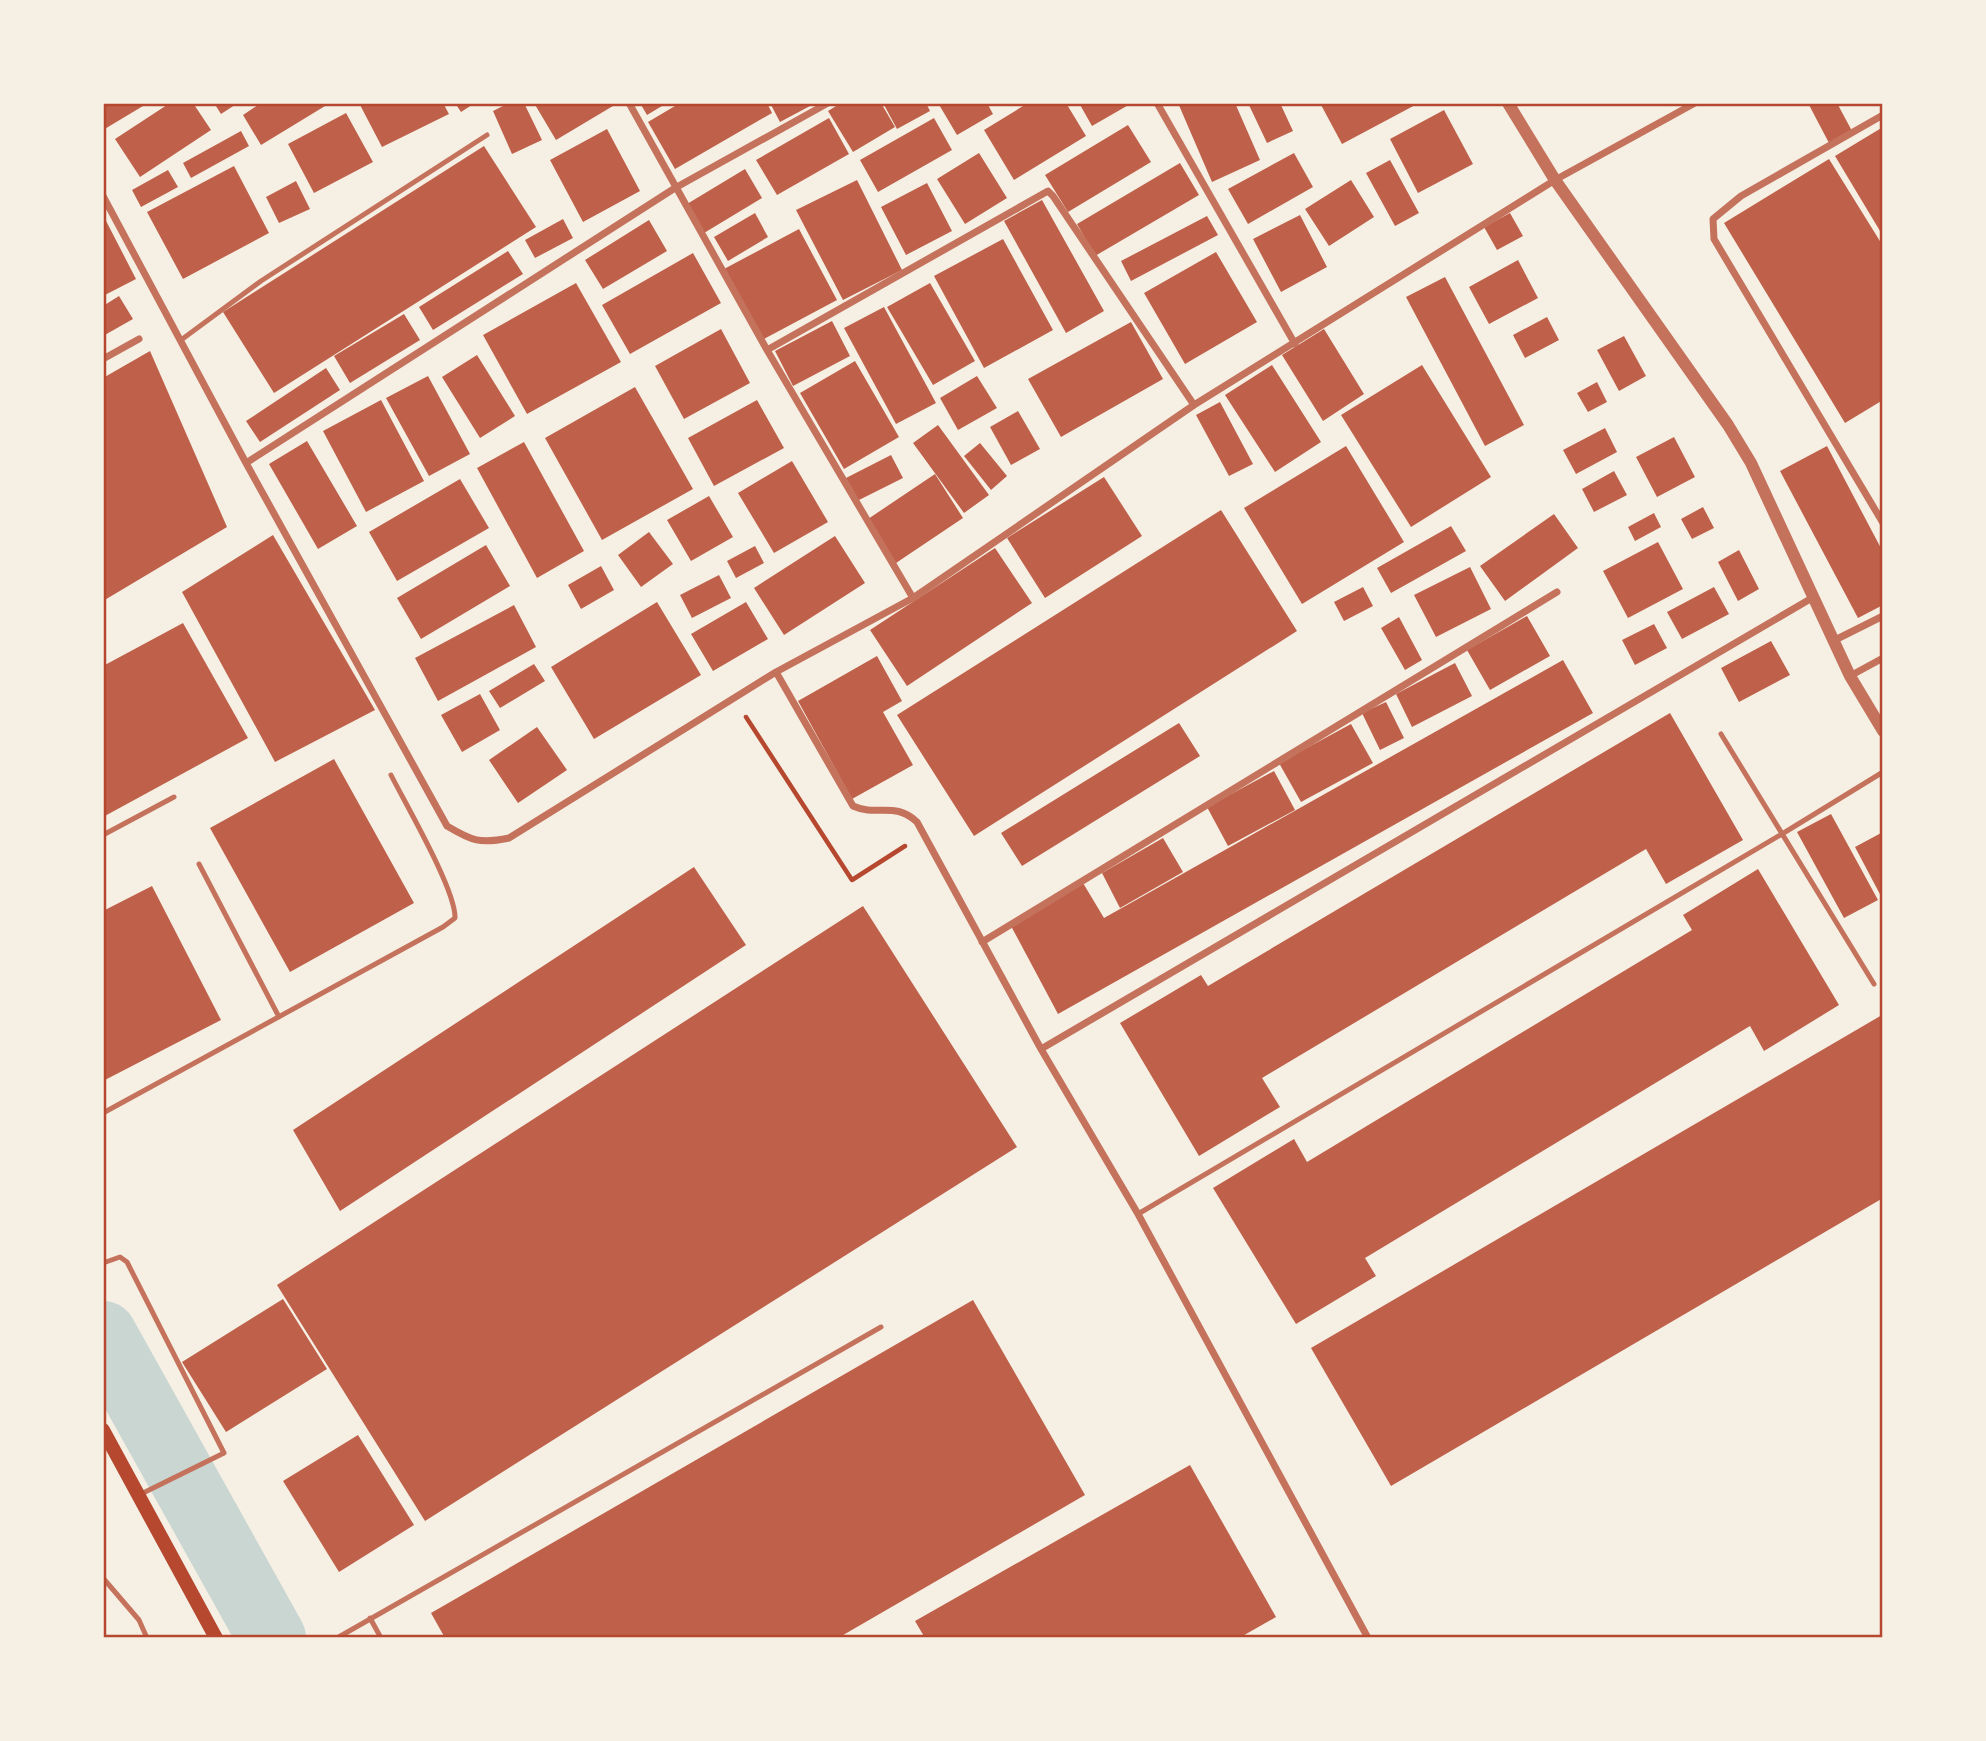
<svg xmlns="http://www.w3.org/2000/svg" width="1986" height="1741" font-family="Rubik,sans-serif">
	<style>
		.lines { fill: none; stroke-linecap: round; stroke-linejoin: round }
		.river { stroke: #c9d6d2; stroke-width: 68 }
		.building { fill: #bf614a }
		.path { stroke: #b5482f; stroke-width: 4.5 }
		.service { stroke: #c5725c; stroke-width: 5 }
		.minor { stroke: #c5725c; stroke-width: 7 }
		.tertiary { stroke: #c5725c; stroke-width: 12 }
		.secondary { stroke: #b5482f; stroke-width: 14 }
		.neatline { fill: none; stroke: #b5482f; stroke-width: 2.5 }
	</style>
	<rect width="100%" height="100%" fill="#f6efe4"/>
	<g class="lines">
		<path class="river" d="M103,1335L272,1638"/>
	</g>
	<path class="building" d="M103,103H148L103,130Z
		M170,103H193L211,130L140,177L115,139Z
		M214,103H238L221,114Z
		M261,103H330L261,145L243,115Z
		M359,103H443L449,114L382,147Z
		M455,103H475L461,112Z
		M509,103H524L542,140L512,154L493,111Z
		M534,103H618L556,140Z
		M640,103H667L647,115Z
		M680,103H767L772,113L675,169L648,122Z
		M770,103H808L810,106L780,122Z
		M841,103H881L895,127L853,152L828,111Z
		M883,103H926L930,111L897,129Z
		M938,103H987L993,114L957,135Z
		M1028,103H1066L1086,136L1014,180L984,130Z
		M1079,103H1132L1092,126Z
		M1178,103H1235L1260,160L1212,182Z
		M1248,103H1280L1293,131L1267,143Z
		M1320,103H1419L1342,144Z
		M1808,103H1837L1852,131L1829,143Z
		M1444,110L1473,164L1418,193L1390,139Z
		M346,113L373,162L314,193L288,144Z
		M829,118L849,154L777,195L756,160Z
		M934,118L952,150L878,192L860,160Z
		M1128,125L1151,162L1068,212L1045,175Z
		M1883,127V236L1835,156Z
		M607,129L640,191L583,222L550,160Z
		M241,131L249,146L191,178L183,163Z
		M484,146L536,227L274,393L223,312Z
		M979,153L1007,198L965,224L937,179Z
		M1294,153L1313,187L1248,224L1228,189Z
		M1829,159L1883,246V400L1845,423L1724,223Z
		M1390,160L1419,213L1395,226L1366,173Z
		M1180,163L1199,195L1095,256L1077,224Z
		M234,166L269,233L183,279L147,212Z
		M745,169L762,198L704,233L687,204Z
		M168,170L178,187L141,207L132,190Z
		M857,180L902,270L843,300L796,210Z
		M1351,180L1374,217L1329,246L1305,209Z
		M296,181L310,209L279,223L266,197Z
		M927,183L952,231L906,255L881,207Z
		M1042,200L1104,311L1066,333L1004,221Z
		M755,213L768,237L728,261L714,237Z
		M1510,213L1523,236L1497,250L1484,227Z
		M103,215L136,279L103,296Z
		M1300,215L1327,267L1281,292L1253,239Z
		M1207,216L1218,235L1131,281L1121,261Z
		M563,219L573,238L535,258L525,240Z
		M649,220L667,251L603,289L585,260Z
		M799,229L837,300L762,340L724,269Z
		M1003,239L1053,330L984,368L934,276Z
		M508,251L523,274L433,330L419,307Z
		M1216,252L1257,322L1185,364L1144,293Z
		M693,253L721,303L630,354L602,305Z
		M1518,260L1538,298L1489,324L1469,287Z
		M1445,277L1524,425L1485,446L1406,297Z
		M576,283L621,362L527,414L483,335Z
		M930,283L975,361L933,385L887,307Z
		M119,296L133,319L103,336V306Z
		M884,307L936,403L896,424L844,328Z
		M404,314L420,340L350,383L334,356Z
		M1547,317L1559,340L1525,358L1513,335Z
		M832,321L850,356L793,386L775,351Z
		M1131,322L1163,379L1061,437L1028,379Z
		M721,329L750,383L684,419L655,366Z
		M1324,329L1364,394L1323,421L1282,355Z
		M1624,336L1646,376L1619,391L1597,350Z
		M150,351L227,527L103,601V378Z
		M477,355L515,416L480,438L442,377Z
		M855,361L899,437L844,469L800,393Z
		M1272,365L1321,442L1275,472L1225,395Z
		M1422,365L1491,477L1411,527L1341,415Z
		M326,368L340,390L260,442L246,421Z
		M428,376L470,454L429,476L386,398Z
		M977,376L997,408L958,430L940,398Z
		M1597,382L1607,402L1588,412L1577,393Z
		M635,387L693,489L602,540L545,438Z
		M381,400L424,481L366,512L323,431Z
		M757,400L784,448L714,486L688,438Z
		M1220,402L1253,464L1229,476L1196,415Z
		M1018,411L1040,449L1011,465L990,427Z
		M938,425L989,495L964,513L913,443Z
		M1605,428L1617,452L1576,474L1563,450Z
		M1674,437L1695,477L1657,497L1636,457Z
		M307,441L357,526L318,549L269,464Z
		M524,442L584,551L537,578L477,468Z
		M980,443L1007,476L991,490L964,456Z
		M1346,446L1404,542L1302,604L1244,508Z
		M1827,446L1883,552V605L1858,618L1780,471Z
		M891,455L903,478L857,501L846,478Z
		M792,461L828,522L774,553L738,493Z
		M1614,471L1627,495L1594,512L1582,489Z
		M935,474L963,518L896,563L868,519Z
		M1104,477L1142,536L1045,598L1007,538Z
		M460,479L489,528L397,581L369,532Z
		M709,496L733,537L691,561L667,520Z
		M1703,507L1714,528L1692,539L1681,519Z
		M1221,510L1297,631L974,836L897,715Z
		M1654,513L1661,527L1635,541L1628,527Z
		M1554,514L1578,548L1505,601L1480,566Z
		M1451,526L1466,551L1391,593L1377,568Z
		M649,532L673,564L641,587L618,555Z
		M273,535L375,710L275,762L182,592Z
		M835,536L865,583L784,635L754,588Z
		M1658,542L1683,589L1628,618L1603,571Z
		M486,545L510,586L421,639L397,598Z
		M755,546L764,563L736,578L727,561Z
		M995,548L1032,603L907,686L870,630Z
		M1739,550L1759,589L1738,601L1718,562Z
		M601,566L614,590L581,609L568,585Z
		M1470,567L1491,609L1436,637L1414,595Z
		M719,575L731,598L692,618L680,595Z
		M1363,587L1373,606L1344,621L1334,602Z
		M1714,587L1729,614L1682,639L1667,612Z
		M657,602L701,675L594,739L551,667Z
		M746,602L768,639L713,671L691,634Z
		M514,605L536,647L438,701L415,658Z
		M1527,616L1550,656L1490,690L1467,650Z
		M1399,617L1422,660L1405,670L1381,628Z
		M183,623L248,738L103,817V666Z
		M1654,624L1667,648L1635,665L1622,640Z
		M1771,641L1790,675L1739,702L1721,668Z
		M877,656L902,701L883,712L913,765L852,799L798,701Z
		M1563,660L1593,713L1058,1014L1011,926L1083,883L1104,918Z
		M1455,663L1472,696L1412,727L1396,694Z
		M534,664L545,681L500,708L489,691Z
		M480,694L500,730L462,752L441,715Z
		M1386,702L1404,738L1380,750L1362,713Z
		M1670,713L1743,840L1666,884L1646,849L1262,1078L1280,1107L1199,1156L1120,1023L1201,975L1208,986Z
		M1179,723L1200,756L1022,866L1001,833Z
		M1351,724L1373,763L1301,802L1279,763Z
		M537,727L567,770L518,803L489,760Z
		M334,759L414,903L290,972L210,828Z
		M1274,771L1295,810L1228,846L1207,807Z
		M1831,814L1878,900L1844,918L1797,832Z
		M1883,832V900L1855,847Z
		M1163,838L1183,872L1120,908L1102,873Z
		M694,867L746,945L340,1211L293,1130Z
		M1758,869L1839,1005L1764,1051L1750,1026L1365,1258L1376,1276L1296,1324L1213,1188L1294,1139L1307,1162L1692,930L1683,915Z
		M152,886L221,1020L103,1081V911Z
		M863,906L1017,1147L425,1521L277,1285Z
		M1882,1015L1883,1198L1391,1486L1311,1348Z
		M283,1299L327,1369L226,1432L182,1362Z
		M973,1300L1085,1495L838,1638H445L431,1613Z
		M358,1435L414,1525L339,1572L283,1481Z
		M1190,1465L1276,1617L1239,1638H925L915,1621Z"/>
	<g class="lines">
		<path class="path" d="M746,717L852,880L905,846"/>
		<path class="service" d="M181,340L261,281L487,135
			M1721,734L1874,984
			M103,835L174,797
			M199,864L279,1017
			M103,1113L443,927L455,918C456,890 405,803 391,775
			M1138,1214L1782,834L1883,772
			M103,1263L120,1257L127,1262L224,1453L139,1495
			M103,1578L139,1620L147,1638
			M370,1618L381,1638
			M337,1638L881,1327"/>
		<path class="minor" d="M629,103L767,350L913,598
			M1157,103L1295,344
			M1883,115L1741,196L1713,219L1714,239L1883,523
			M103,196L246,463L447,826C472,841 480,844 509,838L776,672L913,598L1194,405L1555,180L1695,103
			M767,350L1048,191L1053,196L1194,405
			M103,359L139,339
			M246,463L675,188L828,103
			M1833,641L1883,616
			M776,672L853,806C877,817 895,801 917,822L1041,1049L1138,1214L1368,1638
			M1850,676L1883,658
			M982,942L1557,592
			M1041,1049L1812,598"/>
		<path class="tertiary" d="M1508,103L1555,180L1728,425L1751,463L1850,676L1883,731"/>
		<path class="secondary" d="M103,1430L216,1638"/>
	</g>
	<rect width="1986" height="1741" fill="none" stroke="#f6efe4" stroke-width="210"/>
	<rect x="105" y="105" width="1776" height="1531" class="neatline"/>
</svg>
